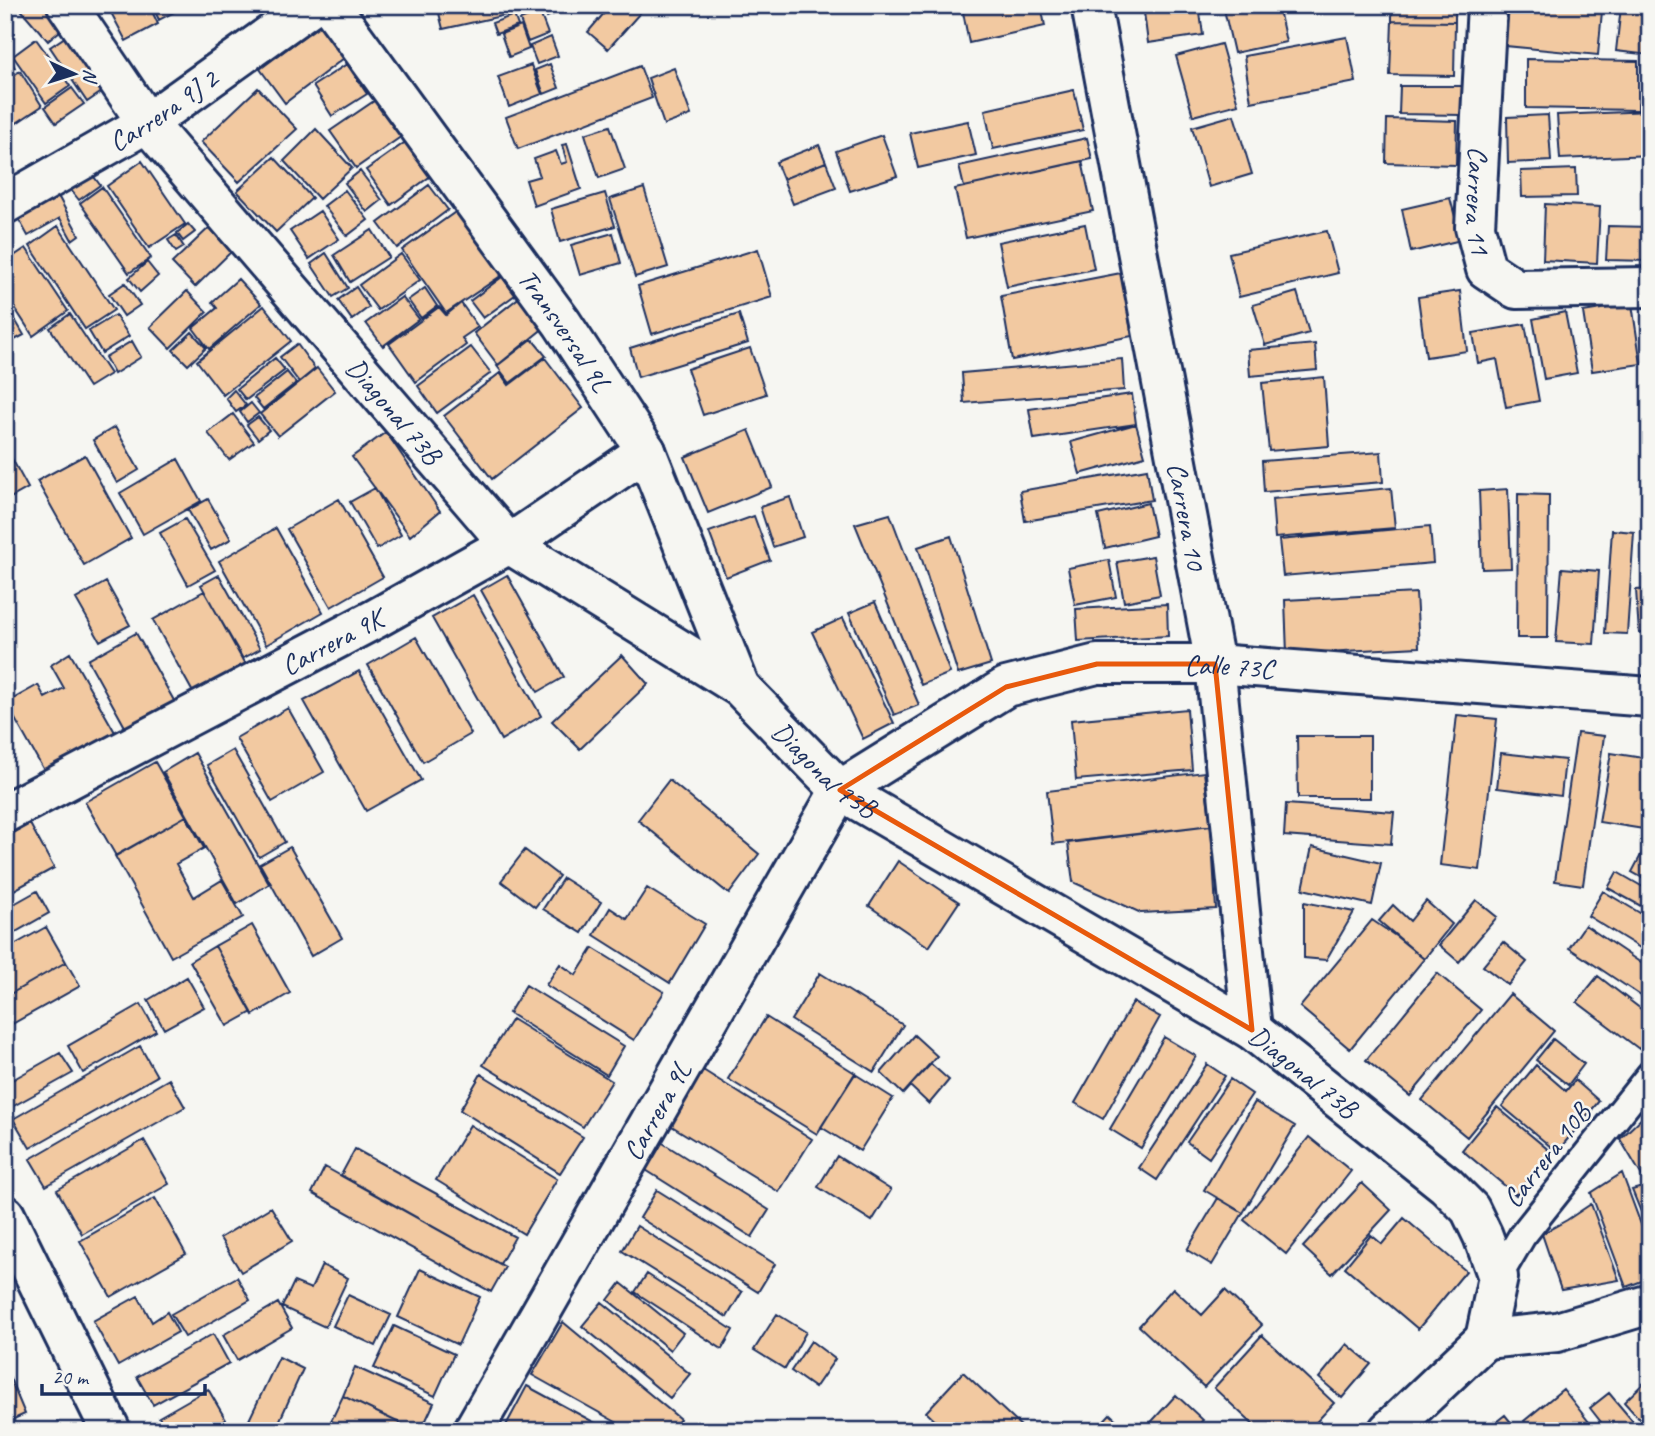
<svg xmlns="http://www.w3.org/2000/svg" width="1655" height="1436" font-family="Caveat,sans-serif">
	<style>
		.building { fill: #f2c9a1; stroke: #1b2f5e; stroke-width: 2 }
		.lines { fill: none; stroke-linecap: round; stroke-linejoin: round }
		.service-casing { stroke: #1b2f5e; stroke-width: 32 }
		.minor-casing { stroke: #1b2f5e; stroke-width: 44 }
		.tertiary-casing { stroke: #1b2f5e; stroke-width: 44 }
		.service { stroke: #f6f6f2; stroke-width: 26 }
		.minor { stroke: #f6f6f2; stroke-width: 38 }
		.tertiary { stroke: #f6f6f2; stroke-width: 38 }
		.marked { fill: none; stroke: #e8590c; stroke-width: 5; stroke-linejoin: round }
		.labels { text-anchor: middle; stroke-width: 5; stroke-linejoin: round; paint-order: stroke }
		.street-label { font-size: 28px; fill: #1b2f5e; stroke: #f6f6f2 }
	</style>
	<rect width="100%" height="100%" fill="#f6f6f2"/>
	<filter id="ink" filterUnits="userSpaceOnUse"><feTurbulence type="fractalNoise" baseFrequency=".0143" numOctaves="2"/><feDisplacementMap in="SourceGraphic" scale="14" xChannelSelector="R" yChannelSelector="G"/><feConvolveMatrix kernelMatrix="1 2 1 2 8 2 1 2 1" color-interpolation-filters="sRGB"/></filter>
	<g filter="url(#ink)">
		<path class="building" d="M17,5H48L66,26L48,41Z
			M107,5H149L158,24L126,41Z
			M152,5H186V6L159,20Z
			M437,5H541V7L443,29Z
			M542,5H556L559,12L547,17Z
			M611,5H647L608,49L588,32Z
			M944,5H966L945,10Z
			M995,5H1041L1045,26L969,43L963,12Z
			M1143,5H1199L1203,35L1148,43Z
			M1223,5H1278L1286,42L1234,53Z
			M1392,5H1455V22L1392,21Z
			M1509,5H1533L1602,11L1598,55L1506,46Z
			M1621,7L1650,12V55L1616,51Z
			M540,13L548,34L528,42L520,20Z
			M514,15L518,26L496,34L492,23Z
			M1392,21L1455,22L1454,76L1390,75Z
			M319,25L344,58L285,103L260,69Z
			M521,26L529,49L509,57L501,34Z
			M71,33L106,89L87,102L50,47Z
			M551,37L558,56L537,64L530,46Z
			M1347,37L1356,82L1251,102L1244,56Z
			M36,39L70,86L46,103L13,56Z
			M1221,44L1238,104L1193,116L1176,56Z
			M6,52L15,68L5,75V53Z
			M1526,59L1638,61V110L1526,108Z
			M347,64L367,94L332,116L313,86Z
			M550,64L559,88L544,94L535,70Z
			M531,65L542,94L509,107L498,77Z
			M640,66L652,98L518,149L506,117Z
			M674,68L691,115L664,125L648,78Z
			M20,71L42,106L15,124L5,109V81Z
			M1400,86H1462L1461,115L1399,114Z
			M72,88L84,104L56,123L45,107Z
			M258,88L297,129L239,182L201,142Z
			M1074,90L1083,130L993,149L985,110Z
			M377,99L402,136L356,168L330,131Z
			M1650,111V155L1560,159L1557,115Z
			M1234,115L1252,174L1209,187L1192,127Z
			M1548,115L1551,161L1508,163L1507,117Z
			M1387,119L1457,121L1456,165L1386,163Z
			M968,121L976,155L918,168L910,133Z
			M610,126L625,169L599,178L585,134Z
			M316,129L352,168L319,199L284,161Z
			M882,135L897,176L850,191L836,151Z
			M1087,138L1092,159L964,187L959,166Z
			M407,141L432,175L391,205L366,170Z
			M567,144L581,189L534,206L526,180L540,176L534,159L556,151L561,164L567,162L562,145Z
			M819,145L826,162L783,179L776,162Z
			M274,157L312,198L276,232L237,191Z
			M142,161L185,224L149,248L107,186Z
			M1082,161L1093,211L966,238L955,189Z
			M826,162L836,188L793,204L783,179Z
			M1576,169L1577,196L1522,197L1521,171Z
			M89,170L100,185L79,200L67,185Z
			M360,171L382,200L367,212L345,183Z
			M429,185L448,210L397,248L378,223Z
			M102,187L151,258L129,273L80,203Z
			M644,188L668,267L635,277L610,199Z
			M345,190L368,220L347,236L324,206Z
			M605,193L615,226L560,242L551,209Z
			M57,194L79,235L72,240L60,218L28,236L17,216Z
			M1450,198L1461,240L1411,252L1402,209Z
			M1545,204L1600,207L1597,263L1543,260Z
			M461,208L505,273L446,313L402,250Z
			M320,211L339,239L309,259L290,231Z
			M188,224L195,232L183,241L177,233Z
			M1085,224L1094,269L1007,287L998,242Z
			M212,225L234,249L195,287L172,263Z
			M58,226L114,310L85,329L30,246Z
			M1608,226L1650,227V261L1606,260Z
			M372,230L389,257L350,282L334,255Z
			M1327,231L1338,273L1239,297L1229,253Z
			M613,233L621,263L580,275L571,245Z
			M176,235L184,247L176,252L168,240Z
			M26,248L68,311L33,336L5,293V262Z
			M758,249L772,297L652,334L638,286Z
			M326,253L348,288L333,297L311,264Z
			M401,254L420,280L378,310L359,285Z
			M147,262L158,276L140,292L129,278Z
			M1121,273L1132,336L1012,360L1001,296Z
			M502,277L515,295L483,318L470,301Z
			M238,279L261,304L209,349L193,328L217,308L212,302Z
			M125,283L140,305L124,316L109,294Z
			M356,287L369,307L352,320L338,300Z
			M425,288L437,306L421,318L408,300Z
			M187,291L207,312L170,348L150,327Z
			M1460,291L1467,351L1426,357L1418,297Z
			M1297,292L1309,333L1265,345L1253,305Z
			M521,296L545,327L498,365L474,333Z
			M402,297L419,319L383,346L366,323Z
			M461,303L478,327L462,338L466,345L416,382L389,344L439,307L446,315Z
			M1632,304L1641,364L1592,371L1583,312Z
			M7,306L24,335L5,345V307Z
			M264,306L291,341L223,395L197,361Z
			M1565,312L1577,373L1544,379L1533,319Z
			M70,314L110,374L89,387L50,328Z
			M739,314L748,343L638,377L630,348Z
			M115,315L129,336L102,353L89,331Z
			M1525,324L1539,401L1506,407L1497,359L1478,363L1473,333Z
			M192,332L206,348L188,365L173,350Z
			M532,339L546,356L510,383L497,366Z
			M132,341L141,357L114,374L105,357Z
			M297,344L315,369L299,382L280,357Z
			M1315,344L1317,370L1250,376L1248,350Z
			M471,347L491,373L437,413L418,386Z
			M750,348L766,394L703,415L687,369Z
			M275,358L285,370L246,400L237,389Z
			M545,358L583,408L492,479L444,416L500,373L509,385Z
			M1122,359L1124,390L964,403L962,373Z
			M317,368L335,391L278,436L260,414Z
			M287,372L296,383L263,409L254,398Z
			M1324,377L1329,446L1269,451L1262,383Z
			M234,390L246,405L236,412L226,398Z
			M1132,394L1136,424L1034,439L1029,409Z
			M251,403L259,413L247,422L240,412Z
			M233,414L254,442L229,460L208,433Z
			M258,417L269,430L258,439L247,425Z
			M1136,424L1145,456L1080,474L1071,442Z
			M115,427L139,470L117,483L93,440Z
			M749,430L772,487L708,513L685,457Z
			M386,432L440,511L410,536L352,457Z
			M5,446L28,488L5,501Z
			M1381,452L1383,482L1264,492L1262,461Z
			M85,455L131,538L84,565L37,481Z
			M178,459L201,501L143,534L120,493Z
			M1147,469L1152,500L1025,521L1020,491Z
			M375,488L401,535L377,549L350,502Z
			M1391,488L1395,528L1275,538L1272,499Z
			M1508,489L1511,568L1482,569L1479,491Z
			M1518,494L1549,495L1548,638H1517Z
			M790,497L803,537L773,547L760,507Z
			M208,499L231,539L211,550L188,510Z
			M339,499L383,577L331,607L287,529Z
			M1148,503L1155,536L1105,548L1098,515Z
			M890,514L950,673L921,685L855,524Z
			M754,516L770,560L726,577L709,532Z
			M185,519L215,570L188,585L160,533Z
			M1430,526L1433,563L1283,576L1279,540Z
			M276,528L323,612L266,645L219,561Z
			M1612,530L1634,532L1627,634L1605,633Z
			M951,536L991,664L958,674L918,547Z
			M1153,556L1160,595L1124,602L1117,562Z
			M1109,560L1116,597L1075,605L1068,568Z
			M1562,568L1599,571L1594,644L1556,642Z
			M219,575L260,649L242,659L201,585Z
			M507,575L564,677L538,692L481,590Z
			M106,582L130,625L100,641L76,599Z
			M1650,589V633H1639L1636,590Z
			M204,591L247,666L195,696L153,620Z
			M1416,593L1419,647L1287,654L1285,600Z
			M473,595L541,716L501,740L432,618Z
			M875,602L919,705L894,715L849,613Z
			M1167,604L1168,636L1078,641L1076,609Z
			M843,618L894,723L863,739L812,632Z
			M136,633L177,706L129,734L88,660Z
			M416,637L471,734L423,762L368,665Z
			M70,653L116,734L46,774L6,703L38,685L45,698L64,688L51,665Z
			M622,655L648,684L580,749L552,721Z
			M359,671L421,780L366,811L304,701Z
			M288,708L324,772L272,802L236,738Z
			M1187,709L1192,770L1076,780L1071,720Z
			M1457,715L1497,719L1480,870L1440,865Z
			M1577,733L1604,736L1583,885L1555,881Z
			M1297,736H1370V798H1298Z
			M233,750L285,842L259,857L207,765Z
			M195,753L269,884L237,904L163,772Z
			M1501,753L1565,760L1561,796L1497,788Z
			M1611,753L1650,759V830L1599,822Z
			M155,762L186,816L116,856L85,802Z
			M1204,772L1211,825L1053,844L1047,791Z
			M669,780L759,854L729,894L638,820Z
			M1286,804L1394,812L1391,844L1284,836Z
			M186,816L204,848L176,864L194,897L222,880L243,917L171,957L115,856Z
			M30,824L54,868L5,895V838Z
			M1211,825L1216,909L1141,913L1073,882L1068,843Z
			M1649,840H1650V882L1632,872Z
			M290,847L342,938L311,956L260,864Z
			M1312,847L1381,863L1372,905L1303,889Z
			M525,850L559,876L535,907L501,881Z
			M898,861L959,902L929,947L869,906Z
			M1617,872L1650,891V911L1608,888Z
			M563,878L601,902L582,933L543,909Z
			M647,888L705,924L670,983L594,935L610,908L627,919Z
			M37,891L49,913L5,938V909Z
			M1603,891L1650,919V954L1588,916Z
			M1476,900L1497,917L1459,962L1439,945Z
			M1426,901L1452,924L1424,959L1379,921L1393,905L1410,921Z
			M1304,902L1354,912L1326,960L1304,958Z
			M1372,920L1397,937L1424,959L1350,1049L1300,1007Z
			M252,925L290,993L253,1015L215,946Z
			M1585,925L1650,969V1002L1569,948Z
			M46,927L66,962L5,997V950Z
			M1503,942L1527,962L1508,985L1483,966Z
			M215,946L252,1012L227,1026L190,961Z
			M593,948L664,992L634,1040L546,985L560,964L576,975Z
			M66,962L80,986L5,1028V997Z
			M820,973L903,1025L874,1072L791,1020Z
			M1437,973L1481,1010L1410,1096L1366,1060Z
			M1598,976L1650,1016V1037L1639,1049L1577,1002Z
			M187,977L204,1007L164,1029L148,1000Z
			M526,985L624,1046L607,1075L509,1013Z
			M1510,994L1554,1031L1467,1137L1422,1100Z
			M1133,1002L1160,1017L1103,1119L1075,1103Z
			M141,1004L156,1031L83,1073L68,1046Z
			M766,1017L855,1073L817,1134L728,1079Z
			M512,1019L612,1081L583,1127L483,1065Z
			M914,1035L937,1056L903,1094L881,1073Z
			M1164,1037L1196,1056L1141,1148L1110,1129Z
			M1553,1039L1584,1064L1568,1085L1536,1060Z
			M140,1046L157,1076L30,1148L13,1119Z
			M60,1053L73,1073L8,1109L5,1105V1084Z
			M931,1064L949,1080L929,1104L910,1086Z
			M1207,1064L1225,1076L1157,1180L1139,1168Z
			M1536,1065L1566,1091L1575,1080L1599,1101L1557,1152L1502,1106Z
			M703,1070L812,1139L779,1192L670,1125Z
			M481,1074L583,1137L560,1173L460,1110Z
			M855,1074L893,1098L860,1151L821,1127Z
			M169,1079L185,1107L46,1186L30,1159Z
			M1230,1079L1252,1094L1209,1158L1187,1142Z
			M1255,1102L1295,1126L1243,1213L1204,1190Z
			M1497,1107L1551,1152L1516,1195L1462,1150Z
			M1650,1110V1179L1645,1181L1620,1139Z
			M470,1125L557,1179L524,1234L436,1180Z
			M1309,1137L1351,1171L1286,1254L1244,1220Z
			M144,1140L169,1184L82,1234L57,1190Z
			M658,1140L769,1210L752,1237L641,1167Z
			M355,1149L515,1237L500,1264L341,1175Z
			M837,1156L891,1190L872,1221L818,1187Z
			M325,1167L505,1267L491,1292L312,1193Z
			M1622,1173L1650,1249V1278L1626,1287L1591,1193Z
			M1362,1183L1391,1210L1332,1274L1303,1247Z
			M1650,1185V1234L1632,1190Z
			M657,1190L775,1264L758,1292L640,1218Z
			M155,1198L186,1254L111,1297L80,1241Z
			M1218,1198L1243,1213L1212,1265L1187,1250Z
			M1591,1204L1619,1280L1561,1290L1542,1234L1567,1220Z
			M271,1207L292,1241L241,1272L220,1238Z
			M1404,1218L1466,1271L1418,1329L1345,1267L1371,1235L1382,1244Z
			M637,1226L742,1292L727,1317L622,1251Z
			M322,1265L348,1278L325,1327L282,1307L294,1282L311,1289Z
			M420,1269L480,1297L458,1345L398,1317Z
			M647,1274L733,1330L722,1349L635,1292Z
			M237,1277L250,1300L185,1337L171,1314Z
			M621,1283L683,1333L670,1350L608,1300Z
			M1173,1288L1202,1315L1225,1290L1262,1325L1204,1387L1139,1326Z
			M348,1295L391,1315L376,1346L333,1326Z
			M138,1296L152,1322L167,1312L178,1332L118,1366L93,1321Z
			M602,1302L690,1374L670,1398L582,1326Z
			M278,1303L292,1328L237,1360L223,1335Z
			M777,1314L806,1332L785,1369L754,1350Z
			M563,1322L680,1419L671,1431H632L532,1375Z
			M394,1326L454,1354L435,1396L374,1368Z
			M213,1334L229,1363L153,1405L137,1377Z
			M1262,1335L1334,1403L1308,1431H1260L1214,1388Z
			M811,1341L835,1359L815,1388L791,1371Z
			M1347,1344L1371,1364L1342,1398L1319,1378Z
			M279,1357L303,1369L275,1431H273L249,1420Z
			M355,1367L434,1403L421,1431H416L343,1396Z
			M963,1372L1024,1429L1022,1431H946L926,1412Z
			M9,1376L25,1414L5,1423V1378Z
			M1647,1380L1650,1383V1431L1624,1402Z
			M527,1386L610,1431H503Z
			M208,1389L226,1420L207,1431H167L159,1417Z
			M1563,1389L1596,1431H1532L1524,1421Z
			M1609,1393L1641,1431H1608L1590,1408Z
			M1176,1395L1203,1420L1193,1431H1143Z
			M343,1396L416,1431H351L331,1421Z
			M1110,1414L1128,1431H1094Z
			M1505,1415L1518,1431H1488L1487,1429Z
			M1476,1422L1483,1431H1466Z"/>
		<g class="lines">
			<g class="service-casing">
				<path id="service" d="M1498,1277L1522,1236L1650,1075"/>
			</g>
			<g class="minor-casing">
				<g id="minor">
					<path id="s1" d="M67,5L147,123L509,544L740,687L840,790L1252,1030L1446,1185L1470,1209L1483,1236L1498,1277L1485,1339"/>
					<path id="s2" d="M330,5L562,323L646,451L740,687"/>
					<path id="s3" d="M1091,5L1215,664L1252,1030"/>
					<path id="s4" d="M1487,5L1475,227L1486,269L1516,289L1650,287"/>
					<path id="s5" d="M5,204L147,123L312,5"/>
					<path id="s6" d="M5,813L375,619L509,544L646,451"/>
					<path d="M1485,1339L1557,1332L1650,1304"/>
					<path id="s7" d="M473,1431L840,790L1006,687L1097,664H1215L1650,697"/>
					<path d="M1388,1431L1485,1339"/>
				</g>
			</g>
			<g class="tertiary-casing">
				<path id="tertiary" d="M5,1215L111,1431"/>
			</g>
			<use href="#service" class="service"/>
			<use href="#minor" class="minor"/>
			<use href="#tertiary" class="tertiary"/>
		</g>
	</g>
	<path class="marked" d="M1097,664H1215L1252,1030L840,790L1006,687Z"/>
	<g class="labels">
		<g class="street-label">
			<text dy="10" stroke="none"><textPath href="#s5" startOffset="184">Carrera 9J 2</textPath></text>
			<text dy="10" stroke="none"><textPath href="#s4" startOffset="196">Carrera 11</textPath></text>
			<text dy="10" stroke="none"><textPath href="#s2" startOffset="401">Transversal 9L</textPath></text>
			<text dy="10" stroke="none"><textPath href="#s1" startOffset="522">Diagonal 73B</textPath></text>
			<text dy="10" stroke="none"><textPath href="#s3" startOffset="520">Carrera 10</textPath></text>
			<text dy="10" stroke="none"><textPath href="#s6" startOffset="369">Carrera 9K</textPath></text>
			<text dy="10" stroke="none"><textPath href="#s7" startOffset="1160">Calle 73C</textPath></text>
			<text dy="10" stroke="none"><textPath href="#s1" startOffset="1088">Diagonal 73B</textPath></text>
			<text dy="10" stroke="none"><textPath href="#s1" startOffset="1656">Diagonal 73B</textPath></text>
			<text dy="10" stroke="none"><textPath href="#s7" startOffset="369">Carrera 9L</textPath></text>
			<text transform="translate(1546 1155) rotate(-52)" y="10">Carrera 10B</text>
		</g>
	</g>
	<rect width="1655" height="1436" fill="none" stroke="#f6f6f2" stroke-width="28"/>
	<rect x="14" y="14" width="1627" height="1408" fill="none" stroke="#1b2f5e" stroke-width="2.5" filter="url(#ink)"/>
	<g transform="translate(74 74) rotate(94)" stroke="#f6f6f2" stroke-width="5" paint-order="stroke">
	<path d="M0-5L12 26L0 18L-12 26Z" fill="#1b2f5e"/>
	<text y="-10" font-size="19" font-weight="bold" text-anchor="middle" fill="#1b2f5e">N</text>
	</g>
	<path d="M42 1384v10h163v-10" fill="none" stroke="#1b2f5e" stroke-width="3.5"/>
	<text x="52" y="1384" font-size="21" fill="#1b2f5e" stroke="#f6f6f2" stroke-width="5" paint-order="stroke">20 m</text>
</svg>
